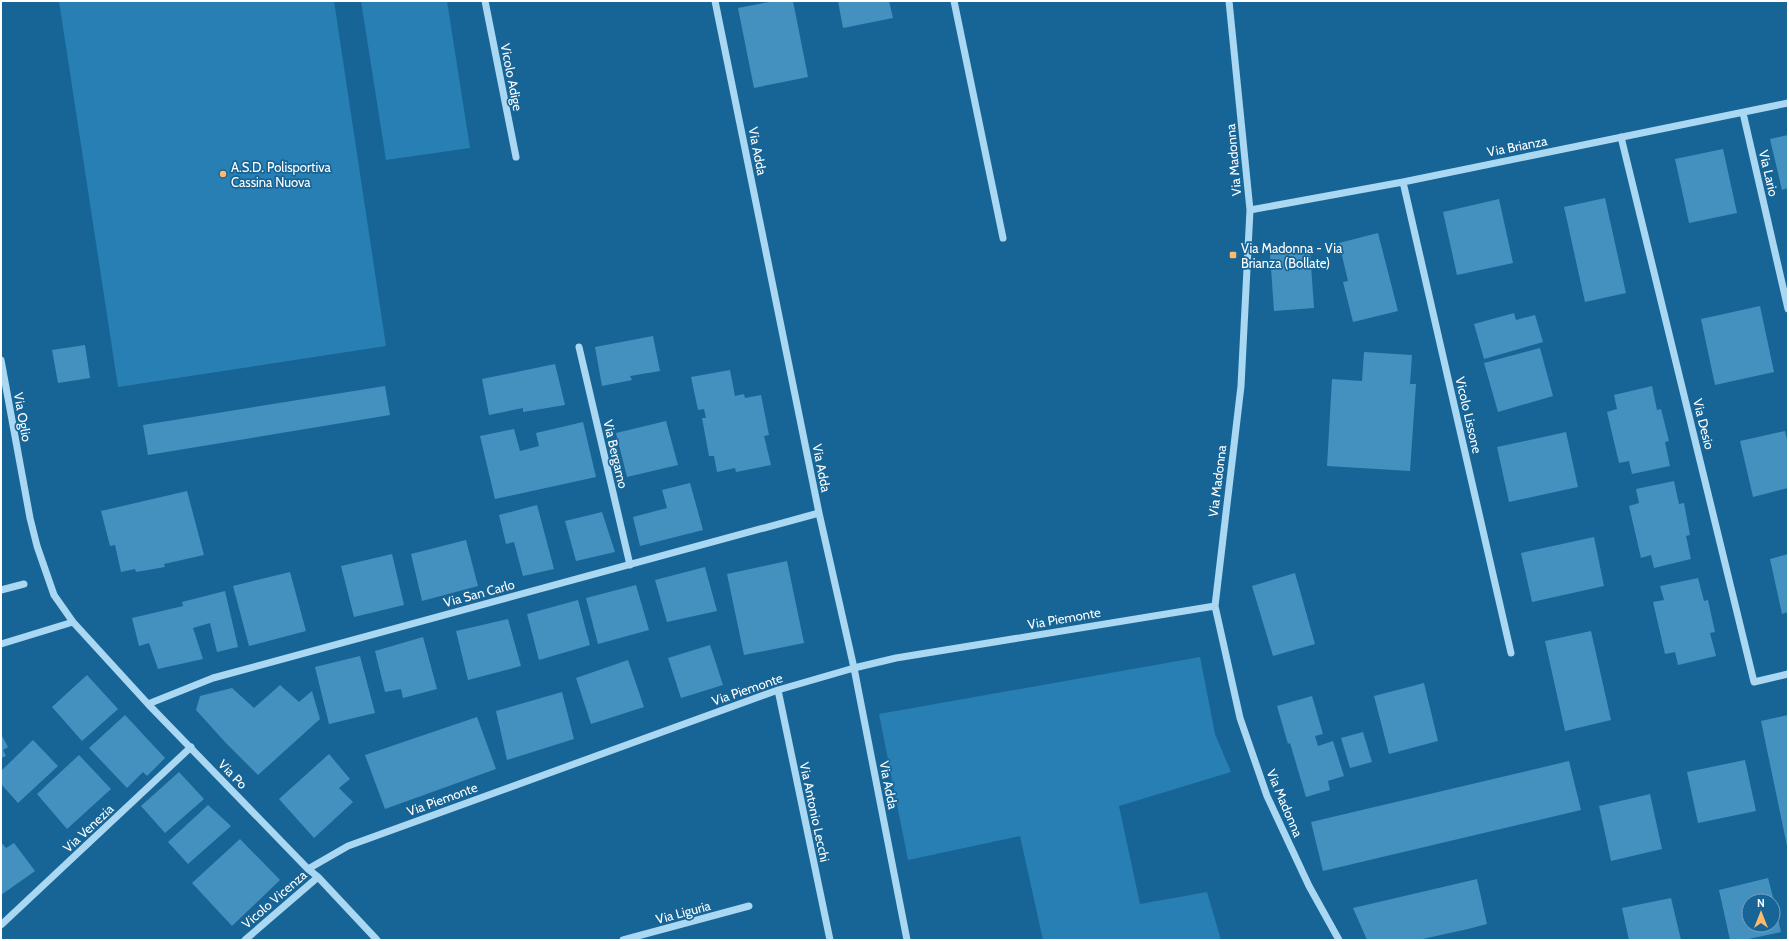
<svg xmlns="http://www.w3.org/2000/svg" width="1789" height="941" font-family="Cabin,sans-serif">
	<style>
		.green { fill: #277fb3 }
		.building { fill: #4491bf }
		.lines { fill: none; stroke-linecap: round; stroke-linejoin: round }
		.minor { stroke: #aad7f1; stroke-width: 7 }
		.poi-dot { fill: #ffba6a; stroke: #176596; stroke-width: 1.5 }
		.labels { text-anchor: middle; stroke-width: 3.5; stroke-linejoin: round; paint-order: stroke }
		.street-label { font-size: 13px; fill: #fff; stroke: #176596 }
		.poi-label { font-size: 13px; fill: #fff; stroke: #176596; text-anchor: start }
	</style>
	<rect width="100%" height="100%" fill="#176596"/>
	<path class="green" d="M59,1H334L386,346L118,387Z
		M361,1H447L470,148L386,160Z
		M1200,657L1215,734L1231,772L1119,806L1140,904L1207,892L1221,940H1043L1020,836L908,860L879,714Z"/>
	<path class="building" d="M774,1H793L808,77L754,88L738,8Z
		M838,1H889L893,18L843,28Z
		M1788,135V188L1782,190L1770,139Z
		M1723,149L1737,213L1689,223L1675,159Z
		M1605,198L1626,293L1585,302L1564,207Z
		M1499,199L1513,263L1457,275L1443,212Z
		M1378,233L1398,311L1353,322L1343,282L1348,281L1339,243Z
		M1310,251L1314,308L1274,311L1270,254Z
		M1760,306L1774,372L1715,385L1701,319Z
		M1514,313L1516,320L1535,315L1543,342L1484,359L1474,324Z
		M653,336L660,371L630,376L632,380L602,386L595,347Z
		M85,345L90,378L58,383L52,350Z
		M1540,348L1553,396L1498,412L1484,363Z
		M1364,352L1412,355L1410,384H1416L1410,471L1327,466L1332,379L1362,381Z
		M555,364L565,405L523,412V408L489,415L482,379Z
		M730,370L735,396L744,394L745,398L761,395L769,435L764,436L771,465L736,472L735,468L717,472L714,456H709L702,418H706L704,409L698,410L691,377Z
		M385,386L390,415L148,455L143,425Z
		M1652,386L1657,410L1661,409L1669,441L1665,442L1670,466L1632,474L1629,461L1619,463L1607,412L1617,409L1614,395Z
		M666,421L678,465L627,477L616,433Z
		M583,422L596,477L495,499L480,436L514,429L520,451L539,446L536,433Z
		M1785,431L1788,444V488L1753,497L1740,441Z
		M1566,432L1578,487L1509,502L1497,447Z
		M1674,481L1679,504L1684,503L1690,535L1686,536L1691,559L1654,568L1651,555L1641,558L1629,506L1639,503L1636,489Z
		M690,483L703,530L640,546L633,517L667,508L662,490Z
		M187,491L204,555L164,564L165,567L136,572L135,569L121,572L115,545L110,546L101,511Z
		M537,505L554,569L523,576L514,542L506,544L499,515Z
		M602,512L615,552L576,561L565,521Z
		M1594,537L1604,586L1532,602L1521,553Z
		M466,540L478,586L422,601L411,554Z
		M392,554L404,605L354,617L341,566Z
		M1788,554V612L1782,614L1770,559Z
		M787,561L804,643L744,655L727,574Z
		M705,567L717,611L667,622L655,580Z
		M290,572L306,631L249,646L233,586Z
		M1295,573L1315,644L1273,656L1252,586Z
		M1698,578L1704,601L1708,600L1715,632L1710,633L1716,656L1678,665L1675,652L1665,654L1653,602L1664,600L1660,586Z
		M636,585L649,630L598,644L586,598Z
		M225,591L238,647L217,652L210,623L193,628L203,659L158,669L149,643L139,646L132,618L183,606L182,602Z
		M578,600L590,645L539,660L527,614Z
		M508,619L521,666L468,680L456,631Z
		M1591,631L1611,720L1565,731L1545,641Z
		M423,637L437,689L403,698L401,689L385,692L375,651Z
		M710,645L723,685L681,698L668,658Z
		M360,656L375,713L329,724L315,667Z
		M628,660L644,707L591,724L576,678Z
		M87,675L118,709L82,741L52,707Z
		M1424,683L1438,741L1389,754L1374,696Z
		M280,685L299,702L312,691L320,719L258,775L225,742L196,710L200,696L232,688L254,708Z
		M562,692L574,739L507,760L496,711Z
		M1312,696L1323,734L1315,736L1318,746L1333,741L1344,776L1328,781L1330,790L1306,797L1290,743L1288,744L1277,706Z
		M125,715L165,758L147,776L143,772L127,788L89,748Z
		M1788,715V846H1787L1761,721Z
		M477,717L496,769L385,809L365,755Z
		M1363,732L1372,762L1350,768L1341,738Z
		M1,734L8,747L3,750L6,756L1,758Z
		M33,740L58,766L18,803L1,784V771Z
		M329,754L350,779L339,788L353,802L314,838L279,799Z
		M79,755L111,789L67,829L37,794Z
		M1745,760L1756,811L1698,823L1687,772Z
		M1569,761L1581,810L1323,871L1311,822Z
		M179,772L204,799L165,833L141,806Z
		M1650,794L1662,849L1611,861L1599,806Z
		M208,805L231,826L188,864L168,842Z
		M240,839L280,880L232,926L192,883Z
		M1,842L6,848L14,843L35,871L1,895Z
		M1768,878L1774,901H1749V925H1773L1774,901L1781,932L1744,940H1730L1719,890Z
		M1477,879L1487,924L1468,929L1418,940H1367L1353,908Z
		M1671,898L1681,940H1629L1622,908Z"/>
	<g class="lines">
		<path class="minor" d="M485,1L516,157
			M715,1L819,513L854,668L907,940
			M954,1L1003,238
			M1229,1L1250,210L1241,386L1215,606L1240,718L1267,796L1309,886L1339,940
			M1743,113L1788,309
			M1621,137L1754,682L1788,674
			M1403,182L1511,653
			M1250,210L1403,182L1788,103
			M579,347L630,565
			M1,360L30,518L37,546L54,595L73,622L148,704L308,869L318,877L377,940
			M1,590L24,584
			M1,644L73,622
			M778,690L830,940
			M148,704L213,678L819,513
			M308,869L348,846L778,690L854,668L896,658L1215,606
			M1,925L191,747
			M245,940L318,877
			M623,940L749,906"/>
	</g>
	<g class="poi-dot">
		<circle cx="223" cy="174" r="4"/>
		<rect x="1229" y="251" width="8" height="8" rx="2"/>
	</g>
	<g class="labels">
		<g class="street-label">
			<text transform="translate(512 77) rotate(79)" y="5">Vicolo Adige</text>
			<text transform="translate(1517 146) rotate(-11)" y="5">Via Brianza</text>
			<text transform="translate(758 151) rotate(79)" y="5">Via Adda</text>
			<text transform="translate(1233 160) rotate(-95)" y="5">Via Madonna</text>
			<text transform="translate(1769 173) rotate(77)" y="5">Via Lario</text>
			<text transform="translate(1469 415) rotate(77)" y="5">Vicolo Lissone</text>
			<text transform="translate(23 417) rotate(80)" y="5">Via Oglio</text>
			<text transform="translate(1704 424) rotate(76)" y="5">Via Desio</text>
			<text transform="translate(616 454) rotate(77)" y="5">Via Bergamo</text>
			<text transform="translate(822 468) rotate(79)" y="5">Via Adda</text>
			<text transform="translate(1217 481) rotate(-83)" y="5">Via Madonna</text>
			<text transform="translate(479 593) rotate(-15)" y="5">Via San Carlo</text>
			<text transform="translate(1064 618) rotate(-10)" y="5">Via Piemonte</text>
			<text transform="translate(747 689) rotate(-19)" y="5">Via Piemonte</text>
			<text transform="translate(233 774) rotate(46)" y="5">Via Po</text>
			<text transform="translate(889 785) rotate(79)" y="5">Via Adda</text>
			<text transform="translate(442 799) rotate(-20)" y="5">Via Piemonte</text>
			<text transform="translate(1285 803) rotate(67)" y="5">Via Madonna</text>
			<text transform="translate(815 812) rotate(78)" y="5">Via Antonio Lecchi</text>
			<text transform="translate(88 828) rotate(-43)" y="5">Via Venezia</text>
			<text transform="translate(274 899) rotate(-41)" y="5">Vicolo Vicenza</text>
			<text transform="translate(683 912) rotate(-15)" y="5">Via Liguria</text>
		</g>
		<g class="poi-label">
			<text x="231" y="172">A.S.D. Polisportiva<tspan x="231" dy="15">Cassina Nuova</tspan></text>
			<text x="1241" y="253">Via Madonna - Via<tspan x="1241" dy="15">Brianza (Bollate)</tspan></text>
		</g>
	</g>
	<rect width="1789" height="941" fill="none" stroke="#ffffff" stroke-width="4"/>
	<g transform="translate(1761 913)"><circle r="19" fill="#176596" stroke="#74a3c0"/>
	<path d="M0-3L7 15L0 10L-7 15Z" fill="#ffba6a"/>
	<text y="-6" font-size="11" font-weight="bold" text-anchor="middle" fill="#ffffff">N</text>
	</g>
</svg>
